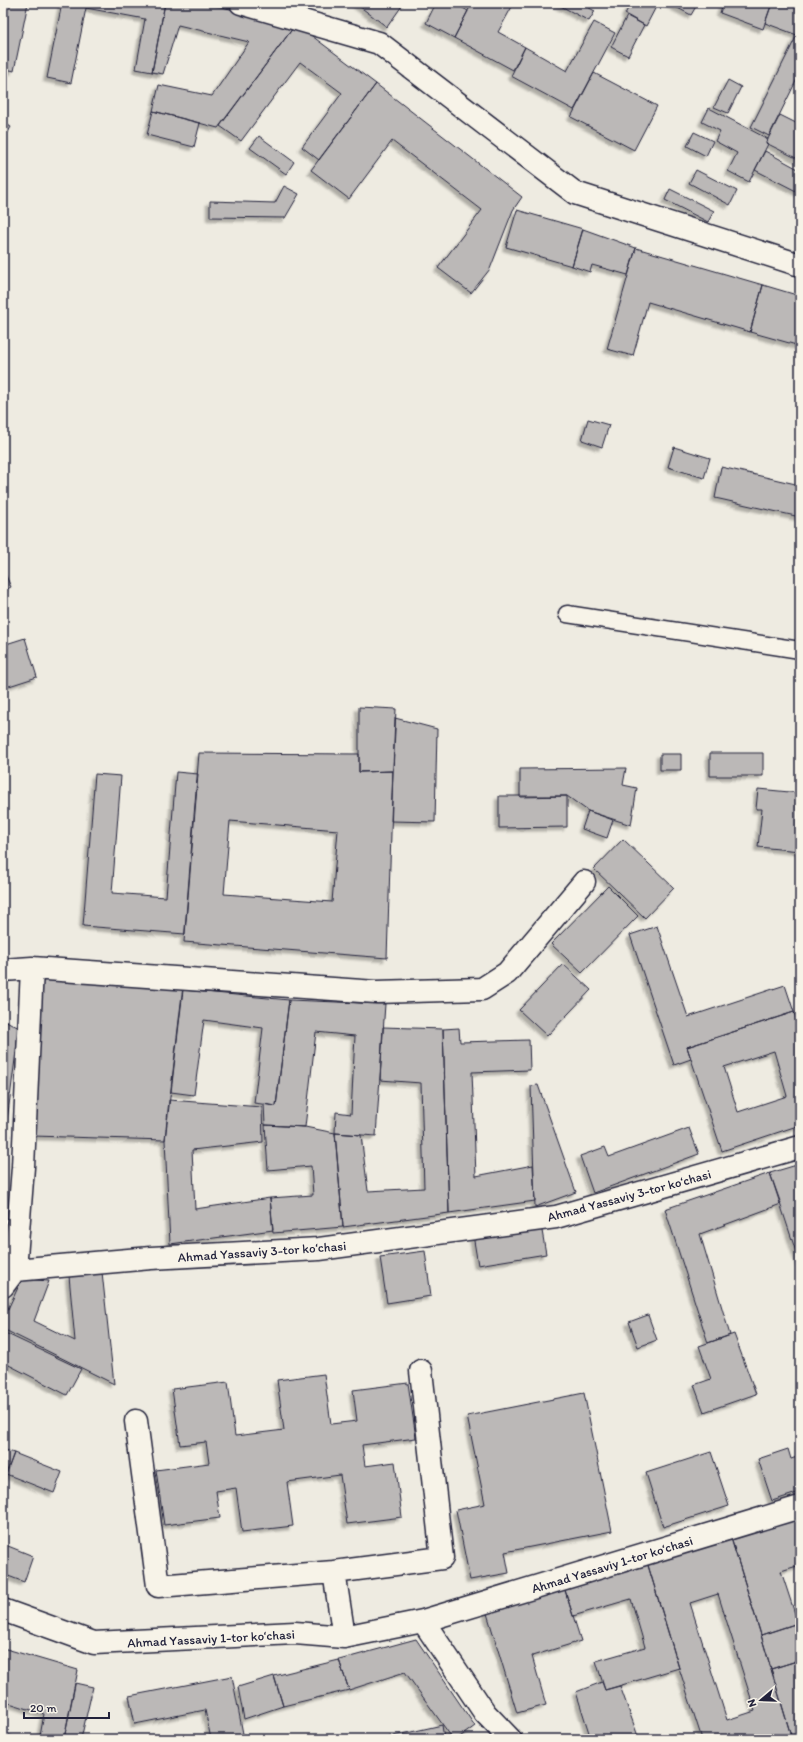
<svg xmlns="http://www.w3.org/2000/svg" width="803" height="1742" font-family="Itim,sans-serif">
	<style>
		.building { fill: #bbb8b7; stroke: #22223b; fill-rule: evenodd; filter: url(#shadow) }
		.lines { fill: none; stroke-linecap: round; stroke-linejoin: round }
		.lane-casing { stroke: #22223b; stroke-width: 19 }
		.street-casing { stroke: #22223b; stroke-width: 25 }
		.lane { stroke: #f7f3e8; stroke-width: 16 }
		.street { stroke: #f7f3e8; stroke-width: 22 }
		.labels { text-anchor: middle; stroke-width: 3.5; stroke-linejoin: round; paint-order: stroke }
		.street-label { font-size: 13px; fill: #22223b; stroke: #f7f3e8 }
	</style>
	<defs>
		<filter id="shadow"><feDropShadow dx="-3.5" dy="3.5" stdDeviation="1" flood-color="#0004"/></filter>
	</defs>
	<rect width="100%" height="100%" fill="#eeebe1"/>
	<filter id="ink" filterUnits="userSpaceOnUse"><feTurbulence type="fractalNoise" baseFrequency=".025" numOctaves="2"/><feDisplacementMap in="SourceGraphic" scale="8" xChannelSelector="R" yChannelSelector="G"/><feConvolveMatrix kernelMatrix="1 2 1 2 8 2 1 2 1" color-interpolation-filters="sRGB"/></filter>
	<g filter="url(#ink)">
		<path class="building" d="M3,3H28L14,71L3,68Z
			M62,3H87L71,83L47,78Z
			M87,3H165L152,72L136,69L145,19L86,8Z
			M165,3H204L296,24L218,128L153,111L159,85L212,96L249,42L178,25L163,74L152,72Z
			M355,3H404L387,27Z
			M436,3H454L468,11L454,38L426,23Z
			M472,3H514L498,32L525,47L513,70L454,38Z
			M555,3H580L595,11L589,21Z
			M631,3H658L646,26L625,14Z
			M668,3H698L691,15Z
			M723,3H772L763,29L720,13Z
			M772,3H800V73L769,136L751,127L797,35L765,23Z
			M627,16L644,25L628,56L611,47Z
			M594,22L615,33L574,110L511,76L525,47L567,71Z
			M296,24L376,84L319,160L302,147L342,93L300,62L241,141L220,126Z
			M594,73L657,106L634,150L571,117Z
			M728,80L741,87L728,113L714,107Z
			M376,84L522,197L513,210L490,269L471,293L438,268L482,210L392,141L349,199L311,170Z
			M709,108L768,139L766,143L768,144L749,182L728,171L737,153L715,141L720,131L702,122Z
			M153,111L200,123L194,147L147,135Z
			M780,115L800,125V160L766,143Z
			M3,122L11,127L3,141Z
			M694,132L713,141L706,156L687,146Z
			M259,136L294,162L286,174L250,148Z
			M765,151L800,170V193L755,170Z
			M696,170L737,191L730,205L689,183Z
			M284,186L299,194L285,218L210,217V201L275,203Z
			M670,189L714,211L708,222L665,200Z
			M517,210L583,229L572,266L506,247Z
			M583,229L636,248L628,275L592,265L590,272L572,266Z
			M636,248L763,285L750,332L648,302L633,356L607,349Z
			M763,285L800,296V346L750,332Z
			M588,419L609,425L602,447L582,440Z
			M674,447L710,458L704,478L668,467Z
			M721,467L800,485V517L715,498Z
			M3,569L11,587L3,591Z
			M25,638L37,677L3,688V645Z
			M359,707L396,709L393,771L359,772Z
			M395,718L437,729L435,822L391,821Z
			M199,753L359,754V772L393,771L387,958L184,942ZM230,821L338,830L332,902L224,894Z
			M710,753H763V776H710Z
			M660,754H681V770H660Z
			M626,768L623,785L637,788L631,825L588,811L567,796L520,797V769Z
			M176,772L198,774L185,934L83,926L95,774L121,776L112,893L166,897Z
			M758,789L800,793V851L758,847L762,809H756Z
			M499,796H567V827L499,828Z
			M588,811L613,820L607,838L582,829Z
			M623,839L674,888L645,918L594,869Z
			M608,886L638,916L582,973L551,944Z
			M657,926L688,1017L785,985L794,1012L687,1047L691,1059L674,1065L630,935Z
			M563,964L591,990L547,1036L519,1010Z
			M40,973L183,986L165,1140L33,1136Z
			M183,990L289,1000L276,1106L254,1103L263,1028L204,1020L194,1095L171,1092Z
			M289,1000L385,1004L376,1136L335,1133L336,1112L351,1114L355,1036L316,1032L305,1127L265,1125L264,1104L276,1106Z
			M794,1012L800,1030V1125L722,1151L687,1047ZM774,1051L787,1096L738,1112L724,1067Z
			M3,1019L19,1028L4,1144L3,1143Z
			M383,1027L443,1029L449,1213L343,1227L335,1133L361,1135L368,1191L424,1188L421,1083L380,1080Z
			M459,1028L460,1042L529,1040L530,1070L472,1072L476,1176L533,1165L535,1201L449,1213L443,1029Z
			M538,1085L576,1192L535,1207L531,1086Z
			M169,1100L262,1107L263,1142L192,1150L195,1209L270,1198L273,1230L170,1244L165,1140Z
			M265,1125L305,1127L335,1133L343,1227L273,1233L270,1198L313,1195L311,1166L268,1170Z
			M689,1128L699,1154L593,1193L580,1156L605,1147L609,1157Z
			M800,1164V1264L770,1173Z
			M770,1173L781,1204L700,1234L730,1335L708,1343L665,1209Z
			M541,1225L546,1254L478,1265L473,1235Z
			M425,1251L431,1296L387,1303L380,1257Z
			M102,1272L114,1384L3,1329V1307L8,1309L22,1279L49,1281L34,1321L75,1341L69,1276Z
			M648,1315L657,1340L638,1347L629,1322Z
			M3,1332L81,1369L67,1395L3,1362Z
			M734,1334L756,1394L704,1412L694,1385L711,1379L699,1346Z
			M324,1374L331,1424L357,1421L353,1390L408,1383L416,1438L362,1445L365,1466L395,1462L402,1517L347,1524L340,1475L287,1482L293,1526L242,1532L236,1488L216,1491L220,1518L164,1525L156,1470L209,1463L206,1442L180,1445L172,1389L228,1382L235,1436L284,1430L277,1380Z
			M584,1393L612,1531L505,1552L509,1573L470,1580L456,1510L485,1504L467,1416Z
			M3,1449L14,1453L3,1483Z
			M788,1449L791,1459L800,1456V1492L772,1501L758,1459Z
			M711,1452L729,1506L663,1527L646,1473Z
			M14,1453L62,1472L54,1493L6,1474Z
			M800,1516V1565L781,1571L798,1623L761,1635L731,1538Z
			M731,1538L761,1635L792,1739H702L679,1668L647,1562ZM718,1594L755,1711L727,1720L690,1603Z
			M3,1544L33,1556L24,1582L3,1574Z
			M647,1562L679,1668L605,1690L596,1661L645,1647L631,1599L573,1616L564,1587Z
			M564,1587L581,1641L532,1656L546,1705L517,1713L486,1610Z
			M798,1623L800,1632V1660L771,1669L761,1635Z
			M416,1639L475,1726L457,1739H453L405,1672L349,1690L339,1660Z
			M3,1648L78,1670L64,1739L40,1736L44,1714L3,1701Z
			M339,1660L349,1690L283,1706L274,1676Z
			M800,1660V1739H792L771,1669Z
			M232,1676L244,1739H211L205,1710L135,1724L129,1696Z
			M274,1676L283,1706L244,1719L238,1687Z
			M602,1682L605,1690L620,1686L639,1739H591L576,1692Z
			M75,1683L93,1687L81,1739H64Z
			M442,1725L444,1739H380Z
			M3,1734L24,1739H3Z
			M40,1736L56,1739H37Z"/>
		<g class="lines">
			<g class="lane-casing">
				<path id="lane" d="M567,614L800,650"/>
			</g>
			<g class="street-casing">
				<path id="street" d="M241,3L379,43L575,193L800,265
					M32,968L23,1167L15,1270L151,1258L319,1249L556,1217L800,1147
					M3,970L32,968L376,992L482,989L507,973L584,882
					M3,1286L15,1270
					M136,1421L158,1586L334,1572L344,1637
					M334,1572L442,1558L421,1371
					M3,1610L94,1643L295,1633L344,1637L423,1621L800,1507
					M423,1621L485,1713L510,1739"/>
			</g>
			<use href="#lane" class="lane"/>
			<use href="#street" class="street"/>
		</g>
	</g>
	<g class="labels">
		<g class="street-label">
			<text transform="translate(629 1195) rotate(-15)" y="5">Ahmad Yassaviy 3-tor koʻchasi</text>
			<text transform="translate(262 1251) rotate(-4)" y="5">Ahmad Yassaviy 3-tor koʻchasi</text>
			<text transform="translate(612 1564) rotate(-17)" y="5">Ahmad Yassaviy 1-tor koʻchasi</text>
			<text transform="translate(211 1638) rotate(-3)" y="5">Ahmad Yassaviy 1-tor koʻchasi</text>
		</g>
	</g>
	<rect width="803" height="1742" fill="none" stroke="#f7f3e8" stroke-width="16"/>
	<rect x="8" y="8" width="787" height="1726" fill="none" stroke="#22223b" stroke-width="1.5" filter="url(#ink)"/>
	<g transform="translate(761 1700) rotate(251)" stroke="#f7f3e8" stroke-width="3" paint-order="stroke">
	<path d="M0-3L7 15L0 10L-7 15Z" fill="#22223b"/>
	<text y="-6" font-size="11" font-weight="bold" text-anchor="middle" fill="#22223b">N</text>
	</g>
	<path d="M24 1712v6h85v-6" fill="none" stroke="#22223b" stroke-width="2"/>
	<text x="30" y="1712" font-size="12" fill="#22223b" stroke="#f7f3e8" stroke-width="3" paint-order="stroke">20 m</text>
</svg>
